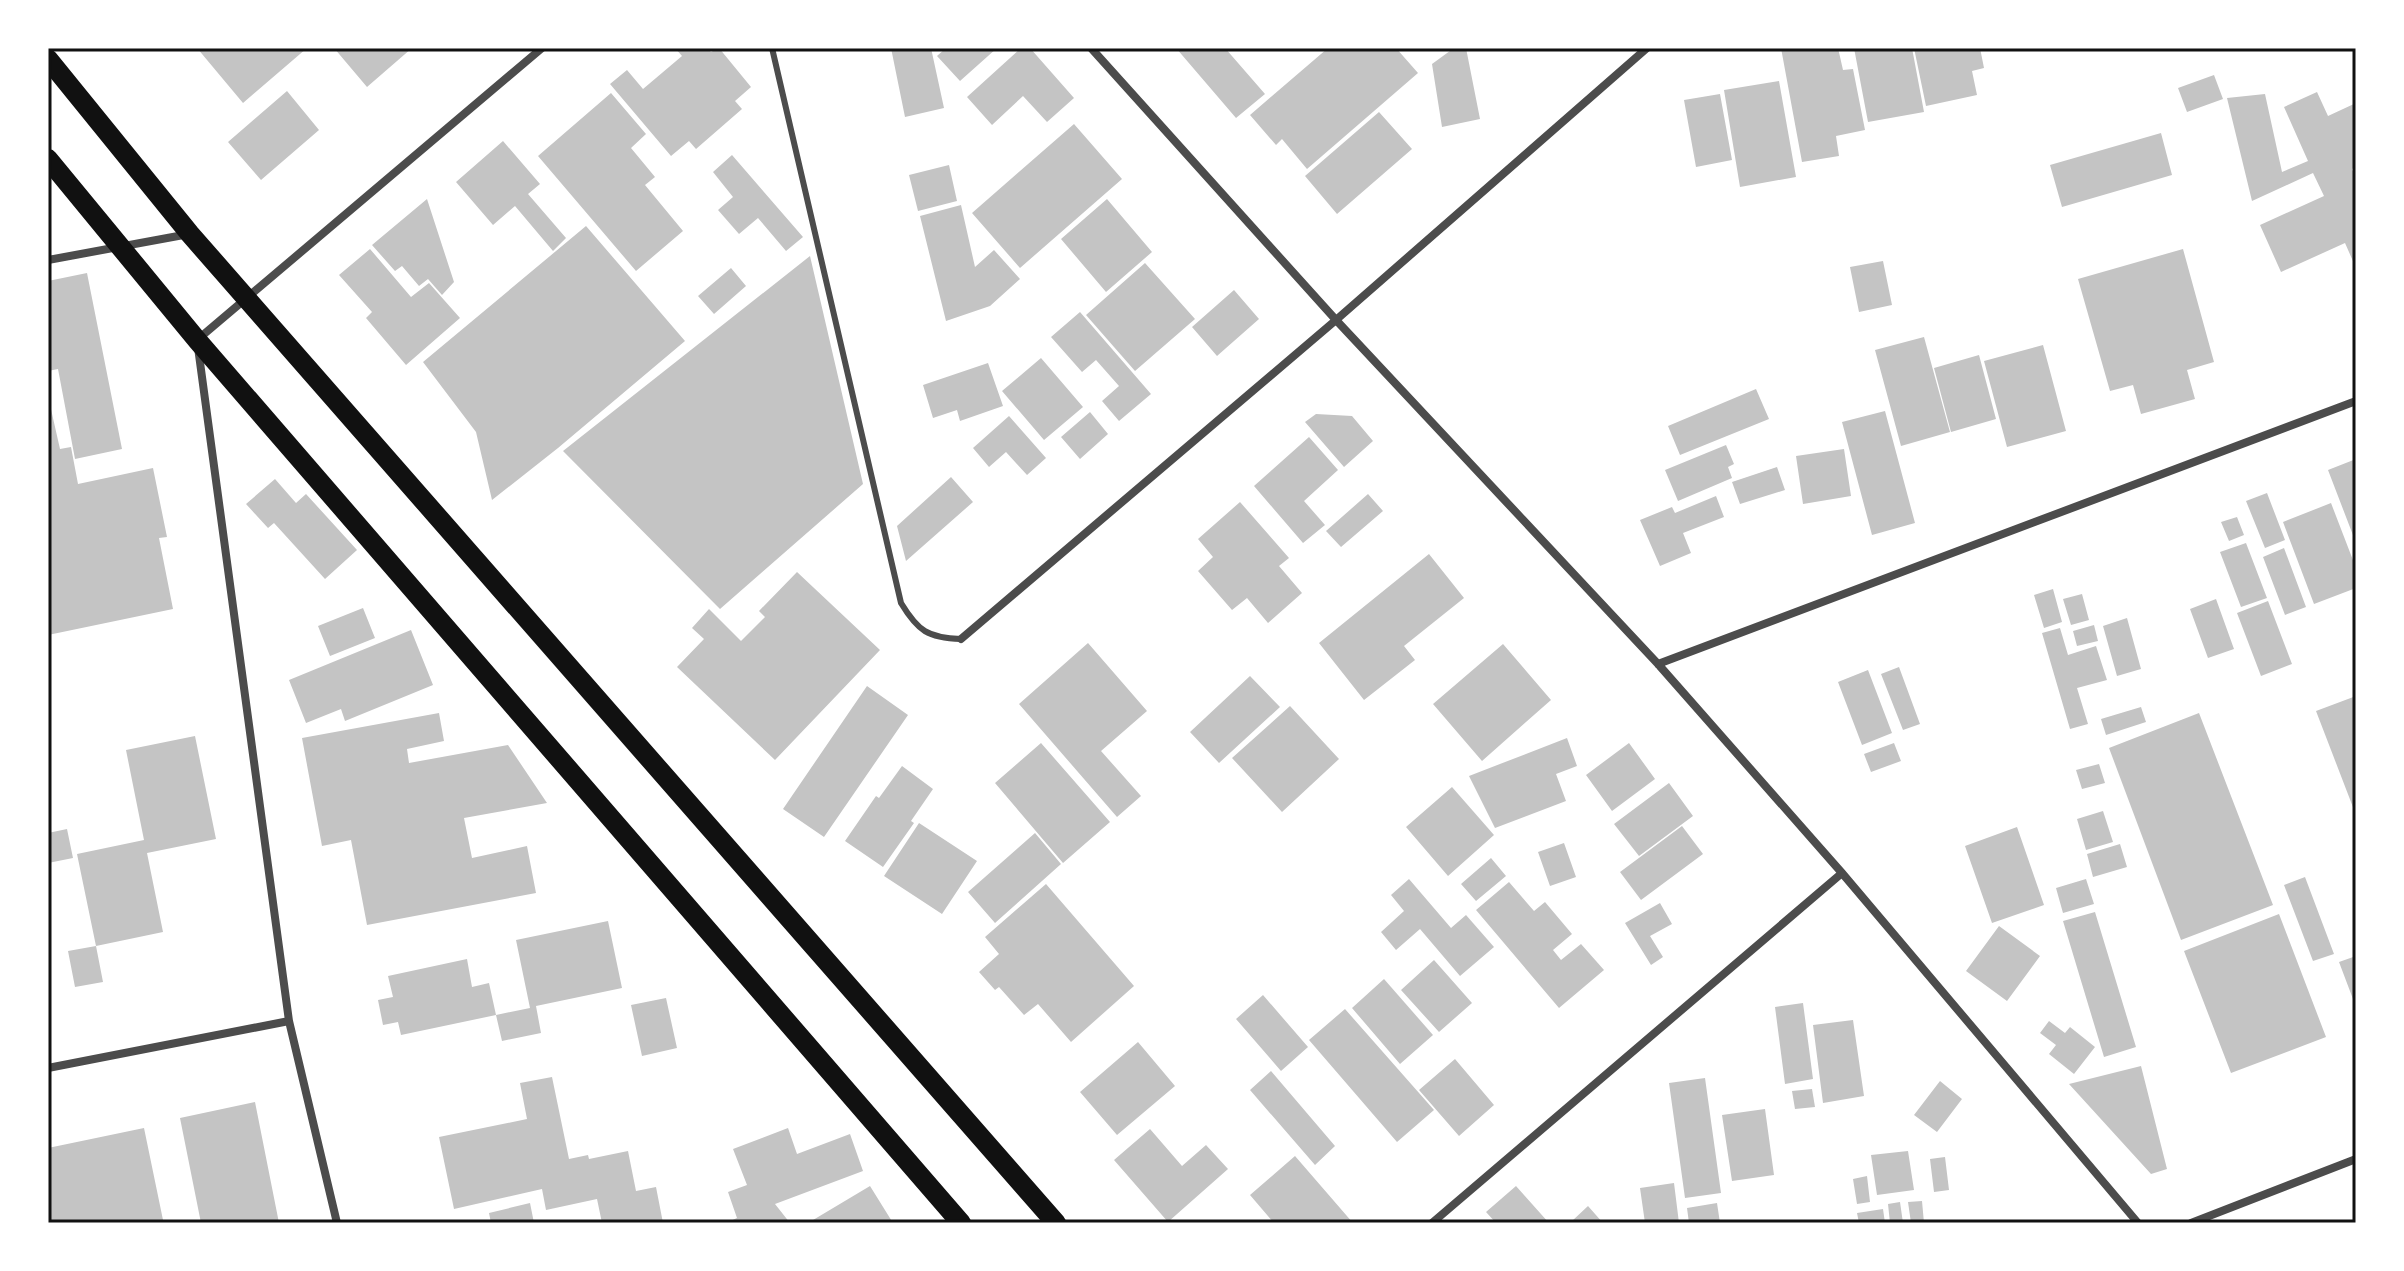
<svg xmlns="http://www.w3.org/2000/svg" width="2404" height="1271" font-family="Helvetica,sans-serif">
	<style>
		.building { fill: #c4c4c4 }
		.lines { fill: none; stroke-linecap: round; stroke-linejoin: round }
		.service { stroke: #4c4c4c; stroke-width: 6 }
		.minor { stroke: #4c4c4c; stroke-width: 8 }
		.primary { stroke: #111; stroke-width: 20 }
		.neatline { fill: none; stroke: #111; stroke-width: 3 }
	</style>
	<rect width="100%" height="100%" fill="#fff"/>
	<path class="building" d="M197,48H307L243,103Z
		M334,48H412L367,87Z
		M675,48H707L711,52L719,48L751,87L735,101L742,109L696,149L689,141L671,156L610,84L627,70L643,89L682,56Z
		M891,48H931L944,108L905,117Z
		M946,48H997L960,81L937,56Z
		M1021,48H1030L1074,98L1047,122L1023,96L992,125L967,97Z
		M1176,48H1225L1265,94L1236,118Z
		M1328,48H1396L1418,73L1307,169L1282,139L1276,145L1250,115Z
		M1454,48H1466L1480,119L1442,127L1432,64Z
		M1781,48H1819V50L1838,48L1843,70L1853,69L1865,130L1836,136L1839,156L1802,162Z
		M1854,48H1912L1924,112L1868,122Z
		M1914,48H1980L1984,68L1972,71L1977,95L1926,106Z
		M2214,75L2223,99L2187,112L2178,88Z
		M1779,81L1796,177L1740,187L1724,90Z
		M287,91L319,130L261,180L228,142Z
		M2317,92L2328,116L2356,103V167L2352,169L2356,178V268L2345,243L2281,272L2260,225L2324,196L2313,173L2252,201L2227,98L2265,94L2282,172L2308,161L2284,107Z
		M611,93L646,134L631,148L655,177L645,185L683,231L636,271L538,156Z
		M1720,94L1732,160L1696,167L1684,100Z
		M1379,112L1412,149L1337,214L1305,176Z
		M1074,124L1122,179L1020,268L972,213Z
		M2161,133L2172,175L2062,207L2050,165Z
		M503,141L540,184L528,194L566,238L553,251L515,206L493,225L456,182Z
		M732,155L803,237L786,251L758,218L739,234L718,210L733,197L713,172Z
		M949,165L957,201L918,211L909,175Z
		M427,199L454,282L442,295L428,279L419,286L402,266L395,271L372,245Z
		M1107,199L1152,252L1106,292L1061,239Z
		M961,205L975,267L994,250L1020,279L990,306L946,321L920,216Z
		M586,226L685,341L558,448L492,500L476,432L423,362Z
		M370,249L411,297L429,283L460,318L406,365L366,318L372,312L339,275Z
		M2183,249L2214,362L2187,370L2195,399L2141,414L2133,385L2110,391L2078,279Z
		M810,256L863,484L720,609L563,451Z
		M1883,261L1892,305L1859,312L1850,267Z
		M1145,263L1195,319L1135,371L1086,315Z
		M731,268L746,286L714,314L698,296Z
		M87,273L122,449L75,459L58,369L48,371V281Z
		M1234,290L1259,319L1217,356L1192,327Z
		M1080,312L1151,394L1119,421L1102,401L1119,386L1096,360L1082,372L1051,337Z
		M1924,337L1950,432L1901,446L1875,350Z
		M2043,345L2066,431L2007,447L1984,361Z
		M1979,355L1996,419L1951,432L1934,368Z
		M1041,358L1083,407L1044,440L1002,391Z
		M988,363L1003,406L960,421L957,410L933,418L923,385Z
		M1756,389L1769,419L1680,455L1668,426Z
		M48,396L60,449L71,447L78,484L153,468L167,537L159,538L173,609L48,635Z
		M1885,411L1915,523L1872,535L1842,422Z
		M1090,412L1108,434L1080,459L1061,437Z
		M1316,414L1352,416L1373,441L1344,467L1305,422Z
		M1009,416L1046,458L1027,475L1006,452L989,467L973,448Z
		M1309,437L1338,470L1304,501L1325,525L1303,543L1254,486Z
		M1726,445L1734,464L1728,467L1732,478L1678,501L1665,470Z
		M1844,449L1851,496L1803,504L1796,456Z
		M2356,459V543L2328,470Z
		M1777,467L1785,490L1740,504L1732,482Z
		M951,477L973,502L906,561L897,526Z
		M275,479L296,503L306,494L357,550L325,579L274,523L268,528L246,504Z
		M2267,493L2285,540L2265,548L2246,501Z
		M1368,494L1383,511L1341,547L1326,531Z
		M1716,496L1724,517L1683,533L1691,553L1660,566L1640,520L1672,507L1675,513Z
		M1240,502L1289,558L1279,566L1302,593L1268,623L1247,598L1232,610L1198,571L1213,557L1198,539Z
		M2331,503L2356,568V588L2314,604L2283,522Z
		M2237,517L2244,535L2229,541L2221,522Z
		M2246,543L2267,598L2241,607L2220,552Z
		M2284,548L2306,607L2285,615L2263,557Z
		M1429,554L1464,598L1404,646L1415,660L1364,700L1319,643Z
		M797,572L880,650L775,760L677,667L704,639L692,628L709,609L741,641L765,617L759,611Z
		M2053,589L2062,622L2044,628L2034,595Z
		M2082,594L2089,620L2071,625L2063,599Z
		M2216,599L2234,649L2208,658L2190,609Z
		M2268,601L2292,664L2261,676L2237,613Z
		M363,608L375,638L330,656L318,626Z
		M2127,618L2141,669L2117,676L2103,626Z
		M2094,625L2098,641L2077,646L2073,631Z
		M2060,628L2068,655L2096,646L2107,680L2077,688L2088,724L2070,729L2042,633Z
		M411,630L433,685L345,721L341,709L306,723L289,680Z
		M1088,643L1147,711L1101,751L1141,796L1117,817L1019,704Z
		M1503,644L1551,700L1482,761L1433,704Z
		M1899,667L1920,724L1903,730L1881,674Z
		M1868,670L1892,733L1862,745L1838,682Z
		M1250,676L1280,707L1219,763L1190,732Z
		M867,686L908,715L824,837L783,809Z
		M2356,696V815L2316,711Z
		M1290,706L1339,759L1282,812L1232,758Z
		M2141,707L2146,722L2106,735L2101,719Z
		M439,713L444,741L407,749L409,763L508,745L547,803L464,818L472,858L527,846L536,893L367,925L351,840L322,846L302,738Z
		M2199,713L2273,905L2181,940L2109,748Z
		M195,736L216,839L147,853L163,932L96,946L77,854L144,840L126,750Z
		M1567,738L1577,766L1556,774L1566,801L1495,828L1469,776Z
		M1041,743L1110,822L1063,863L995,783Z
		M1629,743L1655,779L1612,811L1586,775Z
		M1894,743L1901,761L1871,772L1864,754Z
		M2099,764L2105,783L2082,789L2076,770Z
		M902,766L933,789L911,821L914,823L883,867L845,841L876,796L879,798Z
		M1669,783L1693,816L1639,856L1614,824Z
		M1452,787L1494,835L1448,876L1406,827Z
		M2103,811L2113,842L2086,850L2077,819Z
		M919,823L977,861L942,914L884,876Z
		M1682,826L1703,854L1641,900L1620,872Z
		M2017,827L2044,905L1992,923L1965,846Z
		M67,829L73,858L48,863V833Z
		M1035,833L1061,864L995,923L968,892Z
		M1564,843L1576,877L1550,886L1538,852Z
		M2120,844L2127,867L2093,877L2087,854Z
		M1491,858L1506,876L1476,901L1461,884Z
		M2305,877L2334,954L2313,961L2284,885Z
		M1409,879L1451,928L1466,915L1494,947L1460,976L1420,929L1396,950L1381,932L1404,911L1391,895Z
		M2086,879L2094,904L2063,913L2056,888Z
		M1509,882L1534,911L1545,902L1572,934L1553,950L1561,960L1581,944L1604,970L1559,1008L1476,910Z
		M1046,884L1134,986L1071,1042L1038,1004L1024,1015L999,987L995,990L979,972L999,954L985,937Z
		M1660,903L1672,924L1650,936L1663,957L1651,965L1625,923Z
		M2095,912L2136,1047L2104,1057L2063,921Z
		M2279,914L2326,1037L2231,1073L2184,951Z
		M608,921L622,988L536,1006L541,1033L502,1041L496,1015L530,1008L516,940Z
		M1999,926L2040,956L2007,1001L1966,971Z
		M96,946L103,982L75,987L68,951Z
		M2356,956V1007L2339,962Z
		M467,959L472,987L489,983L496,1015L401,1035L398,1022L383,1025L378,1000L393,997L388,976Z
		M1434,960L1472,1003L1439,1032L1401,990Z
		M1384,979L1433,1035L1400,1064L1352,1008Z
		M1263,995L1308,1047L1281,1071L1236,1019Z
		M666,998L677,1048L642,1056L631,1005Z
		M1803,1003L1813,1079L1785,1084L1775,1007Z
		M1345,1009L1434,1110L1397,1142L1309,1040Z
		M1853,1020L1864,1096L1823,1103L1813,1025Z
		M2049,1021L2065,1033L2070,1027L2095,1047L2074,1074L2049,1054L2056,1045L2040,1033Z
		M1138,1042L1175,1086L1117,1135L1080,1092Z
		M1455,1059L1494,1105L1459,1136L1419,1090Z
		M2141,1066L2167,1169L2151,1174L2069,1084Z
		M1271,1071L1335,1146L1315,1165L1250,1090Z
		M552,1077L569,1159L588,1155L589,1159L628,1151L636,1191L656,1187L663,1223H602L597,1199L546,1210L542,1189L454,1209L439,1137L527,1119L520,1083Z
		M1705,1078L1721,1193L1685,1198L1669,1083Z
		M1940,1081L1962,1099L1937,1132L1914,1115Z
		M1812,1089L1815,1107L1795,1109L1792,1091Z
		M255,1102L279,1223H201L180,1118Z
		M1765,1109L1774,1175L1732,1181L1722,1115Z
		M144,1128L163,1220L151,1223H48V1148Z
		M788,1128L797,1154L850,1134L863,1171L775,1204L790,1223H726L737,1218L728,1192L747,1185L733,1149Z
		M1150,1129L1182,1166L1206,1145L1228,1169L1168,1222L1114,1160Z
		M1908,1151L1914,1190L1877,1195L1871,1155Z
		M1295,1156L1353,1223H1274L1250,1195Z
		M1945,1157L1949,1190L1934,1192L1930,1159Z
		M1867,1176L1870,1202L1857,1204L1853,1179Z
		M1674,1183L1679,1223H1645L1640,1188Z
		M870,1186L893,1223H808Z
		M1516,1186L1549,1223H1496L1486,1212Z
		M1922,1201L1924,1223H1911L1908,1202Z
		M1900,1202L1903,1223H1890L1888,1204Z
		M530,1203L534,1223H491L489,1213Z
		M1717,1203L1720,1223H1689L1687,1208Z
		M1588,1206L1603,1223H1574L1572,1221Z
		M1883,1209L1885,1223H1859L1857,1213Z"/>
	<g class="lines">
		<path class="service" d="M772,48L901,603C918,631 928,638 961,639"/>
		<path class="minor" d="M1091,48L1336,320L1658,664L1842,873L2138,1223
			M48,260L189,234
			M961,639L1336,320L1647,48
			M1658,664L2356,401
			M48,1068L289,1021
			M337,1223L289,1021L197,340L542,48
			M1432,1223L1842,873
			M2191,1223L2356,1159"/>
		<path class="primary" d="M48,59L190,234L1056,1223
			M48,159L197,340L961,1223"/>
	</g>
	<rect width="2404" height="1271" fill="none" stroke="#ffffff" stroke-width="100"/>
	<rect x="50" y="50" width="2304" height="1171" class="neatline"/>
</svg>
